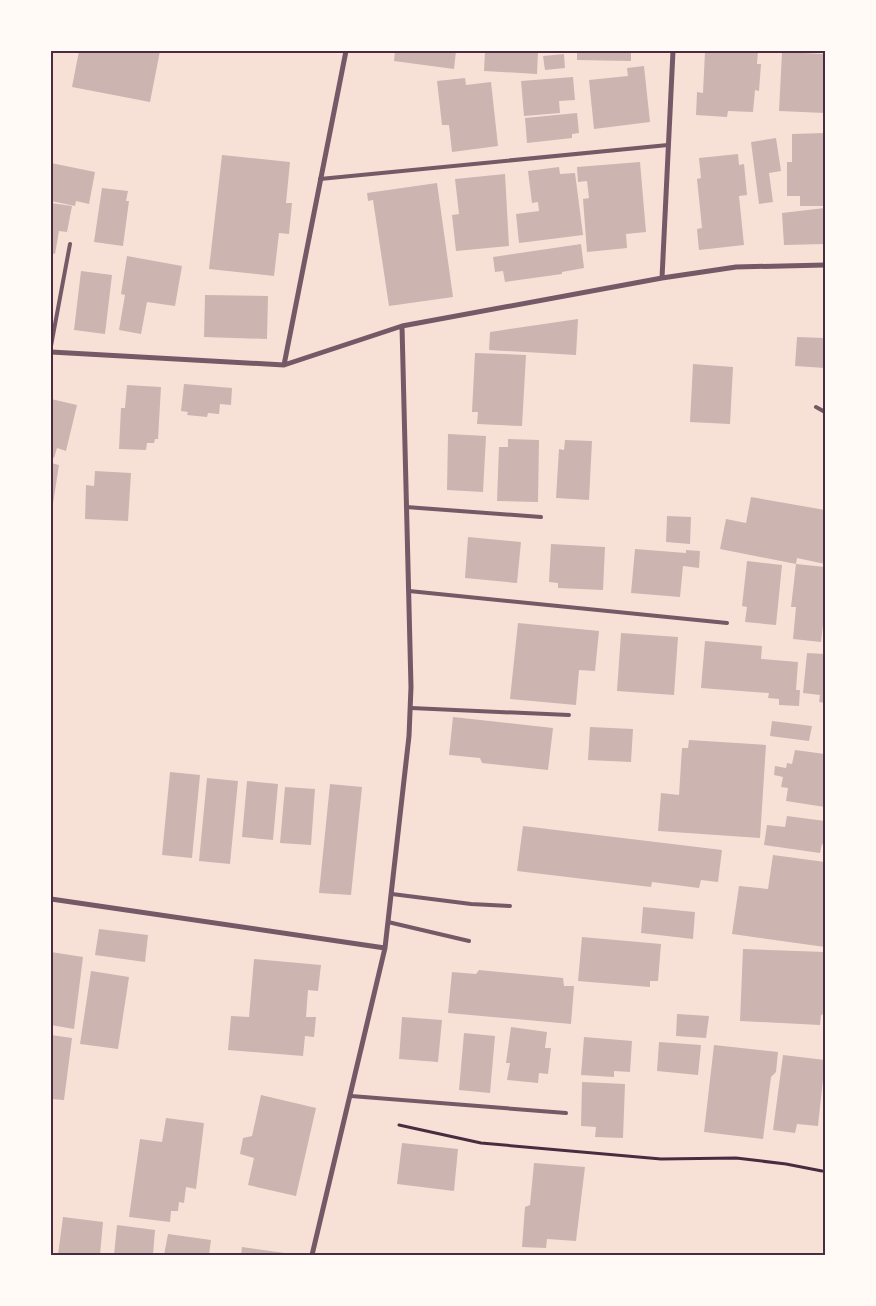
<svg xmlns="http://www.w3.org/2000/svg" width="876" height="1306" font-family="Inter,sans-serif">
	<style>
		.building { fill: #ccb4b1 }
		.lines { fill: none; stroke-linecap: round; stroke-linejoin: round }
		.path { stroke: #4a2c40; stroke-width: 3 }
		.service { stroke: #755966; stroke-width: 4 }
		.minor { stroke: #755966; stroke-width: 5 }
		.neatline { fill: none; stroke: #4a2c40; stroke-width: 2 }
	</style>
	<rect width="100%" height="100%" fill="#f7e1d7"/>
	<path class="building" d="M79,51H160L150,102L72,87Z
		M395,51H456L454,69L394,61Z
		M485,51H538L537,74L484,71Z
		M577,51H631V61L577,60Z
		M705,51H758L757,64H761L759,91L755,90L753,112L728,111L727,117L696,115L697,92L703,93Z
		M782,52L825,54V113L779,111Z
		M564,54L565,68L545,70L543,56Z
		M644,66L650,122L594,129L589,80L628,76L627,68Z
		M573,77L575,100L559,101L560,113L524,116L521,81Z
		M465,78L466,85L491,82L498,146L452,152L449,125H442L437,81Z
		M577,113L579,133L572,134V138L527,143L525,118Z
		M825,133V206H800V196H787V162H792V134Z
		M776,138L781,171L769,173L773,202L759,204L751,142Z
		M738,154L739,165L744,164L747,195L739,196L744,245L699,250L697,229L702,228L697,179L701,178L699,158Z
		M222,155L290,162L286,203H292L289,234L279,233L274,276L209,269Z
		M640,162L646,232L626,234L627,248L587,252L583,199L589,198L587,181L578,182L577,167Z
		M51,163L95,172L89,204L76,201L75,206L51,201Z
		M559,167L560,174L575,173L583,235L519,243L516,214L539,211L538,202L532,203L528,171Z
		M505,174L509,246L456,251L452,215L459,214L455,179Z
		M437,183L453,297L389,306L373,200L368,201L367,193Z
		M102,188L128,191L126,201H129L123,246L94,242Z
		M51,203L72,206L67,232L59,231L55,254L51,253Z
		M825,208V244L784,245L782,213Z
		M581,244L584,268L562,272V274L505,282L503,271L495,272L493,257Z
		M127,256L182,266L175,306L147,302L141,334L119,330L125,295L121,294Z
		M81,271L112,275L105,334L74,330Z
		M205,295L268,296L267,339L204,337Z
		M578,319L576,355L489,350L490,332Z
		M797,337L825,338V368L795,366Z
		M475,353L526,355L522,426L477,424L478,412H472Z
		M693,364L733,367L730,424L690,422Z
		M184,384L232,388L231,405L220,404L219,414L208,413L207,417L187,415L188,412L181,411Z
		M127,385L161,387L158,439H155L154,443H147L146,450L119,449L121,408H125Z
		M51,399L77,405L66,451L57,448L54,458L51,457Z
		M448,434L486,436L483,492L447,490Z
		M508,439L539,440L538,502L497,501L499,447H508Z
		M565,440L592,441L589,500L556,498L559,449L564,450Z
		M51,463L59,465L52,510H51Z
		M95,471L131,473L128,521L85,519L86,485L94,486Z
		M751,497L825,510V564L797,558L796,564L720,549L726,519L746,523Z
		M667,516L691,517L690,544L666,542Z
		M468,537L521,542L517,583L465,578Z
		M551,544L605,547L603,590L558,588V583L549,582Z
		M635,549L686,553V550L700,551L699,568L683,566L680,597L631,593Z
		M747,561L782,565L776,625L745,622L747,607L742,606Z
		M796,564L825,567V608L821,642L793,639L796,607H791Z
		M518,623L599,631L595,671L579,670L576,705L510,699Z
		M621,633L678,637L674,695L617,691Z
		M705,641L762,646L761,659L798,662L796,690H800L799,706L779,705V699L768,698L769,693L701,688Z
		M807,653L825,654V703L819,702L820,695L803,693Z
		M453,717L553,728L548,770L482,763L480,758L449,755Z
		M772,721L812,726L809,741L770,736Z
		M590,727L633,729L631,762L588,760Z
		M689,740L766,745L760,838L658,831L661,793L679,795L682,748H688Z
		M795,750L825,754V807L786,801L788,788L781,787L783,777L774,775L775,766L786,768L787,763L792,764Z
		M170,772L200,775L192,858L162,855Z
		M207,778L238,781L230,864L199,861Z
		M247,781L278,784L273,840L242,837Z
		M330,784L362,787L351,895L319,893Z
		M285,787L315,789L311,845L280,843Z
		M787,816L825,821V845L822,844L820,853L764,845L767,825L785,827Z
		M523,826L722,850L718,882L701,880L699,888L652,882L651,887L517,871Z
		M773,855L825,862V947L732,934L739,886L768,889Z
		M643,907L695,912L693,939L641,933Z
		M99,929L148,935L145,962L95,955Z
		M582,937L661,944L658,981H650V987L578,981Z
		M743,949L825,952V1014L821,1015L820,1025L740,1021Z
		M51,952L83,957L74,1029L51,1025Z
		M254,959L321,965L318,991L308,990L306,1017H316L314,1037L305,1036L303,1056L228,1050L231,1016L249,1017Z
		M479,970L563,978L564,986H574L571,1024L448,1013L452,972L476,974Z
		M91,971L129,977L118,1049L80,1044Z
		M677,1014L709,1016L706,1038L676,1036Z
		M402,1017L442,1020L438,1062L399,1059Z
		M511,1027L547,1032L545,1048H551L548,1074L539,1073L538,1083L507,1080L510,1063H506Z
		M464,1033L495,1036L490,1093L459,1090Z
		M51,1035L72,1038L64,1100L51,1099Z
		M584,1037L632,1041L630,1072L614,1071V1077L581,1075Z
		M659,1042L701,1045L698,1075L657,1071Z
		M714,1045L778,1052L776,1072L771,1077L763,1139L704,1132Z
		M783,1055L825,1060L818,1126L797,1124L795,1133L773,1130Z
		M582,1082L625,1084L623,1138L595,1137L596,1127L581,1126Z
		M261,1095L316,1108L296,1196L248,1185L254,1158L240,1154L243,1138L252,1136Z
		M166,1118L204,1123L196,1189L186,1187L184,1203L179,1202L178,1211H171L170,1222L129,1217L140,1139L162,1142Z
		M402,1143L458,1149L454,1191L397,1184Z
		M534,1163L585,1167L576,1241L547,1239L546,1248L522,1247L525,1207L530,1205Z
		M63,1217L103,1222L100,1255H58Z
		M117,1225L155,1230L153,1255H114Z
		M168,1234L211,1240L209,1255H164Z
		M242,1247L285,1253V1255H241Z"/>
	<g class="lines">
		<path class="path" d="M399,1125L481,1143L661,1159L736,1158L786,1164L822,1171"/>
		<path class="service" d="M320,179L668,145
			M51,346L70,244
			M816,407L825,412
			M406,507L541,517
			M409,591L727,623
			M411,708L569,715
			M392,894L471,904L510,906
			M388,922L469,941
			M351,1096L566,1113"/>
		<path class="minor" d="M662,278L673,51
			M51,352L284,365L402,326L662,278L736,267L825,265
			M284,365L346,51
			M51,899L385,948
			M312,1255L385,948L409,736L411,687L402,326"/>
	</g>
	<rect width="876" height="1306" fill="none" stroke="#fffaf5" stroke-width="105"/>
	<rect x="52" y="52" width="772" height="1202" class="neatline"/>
</svg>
